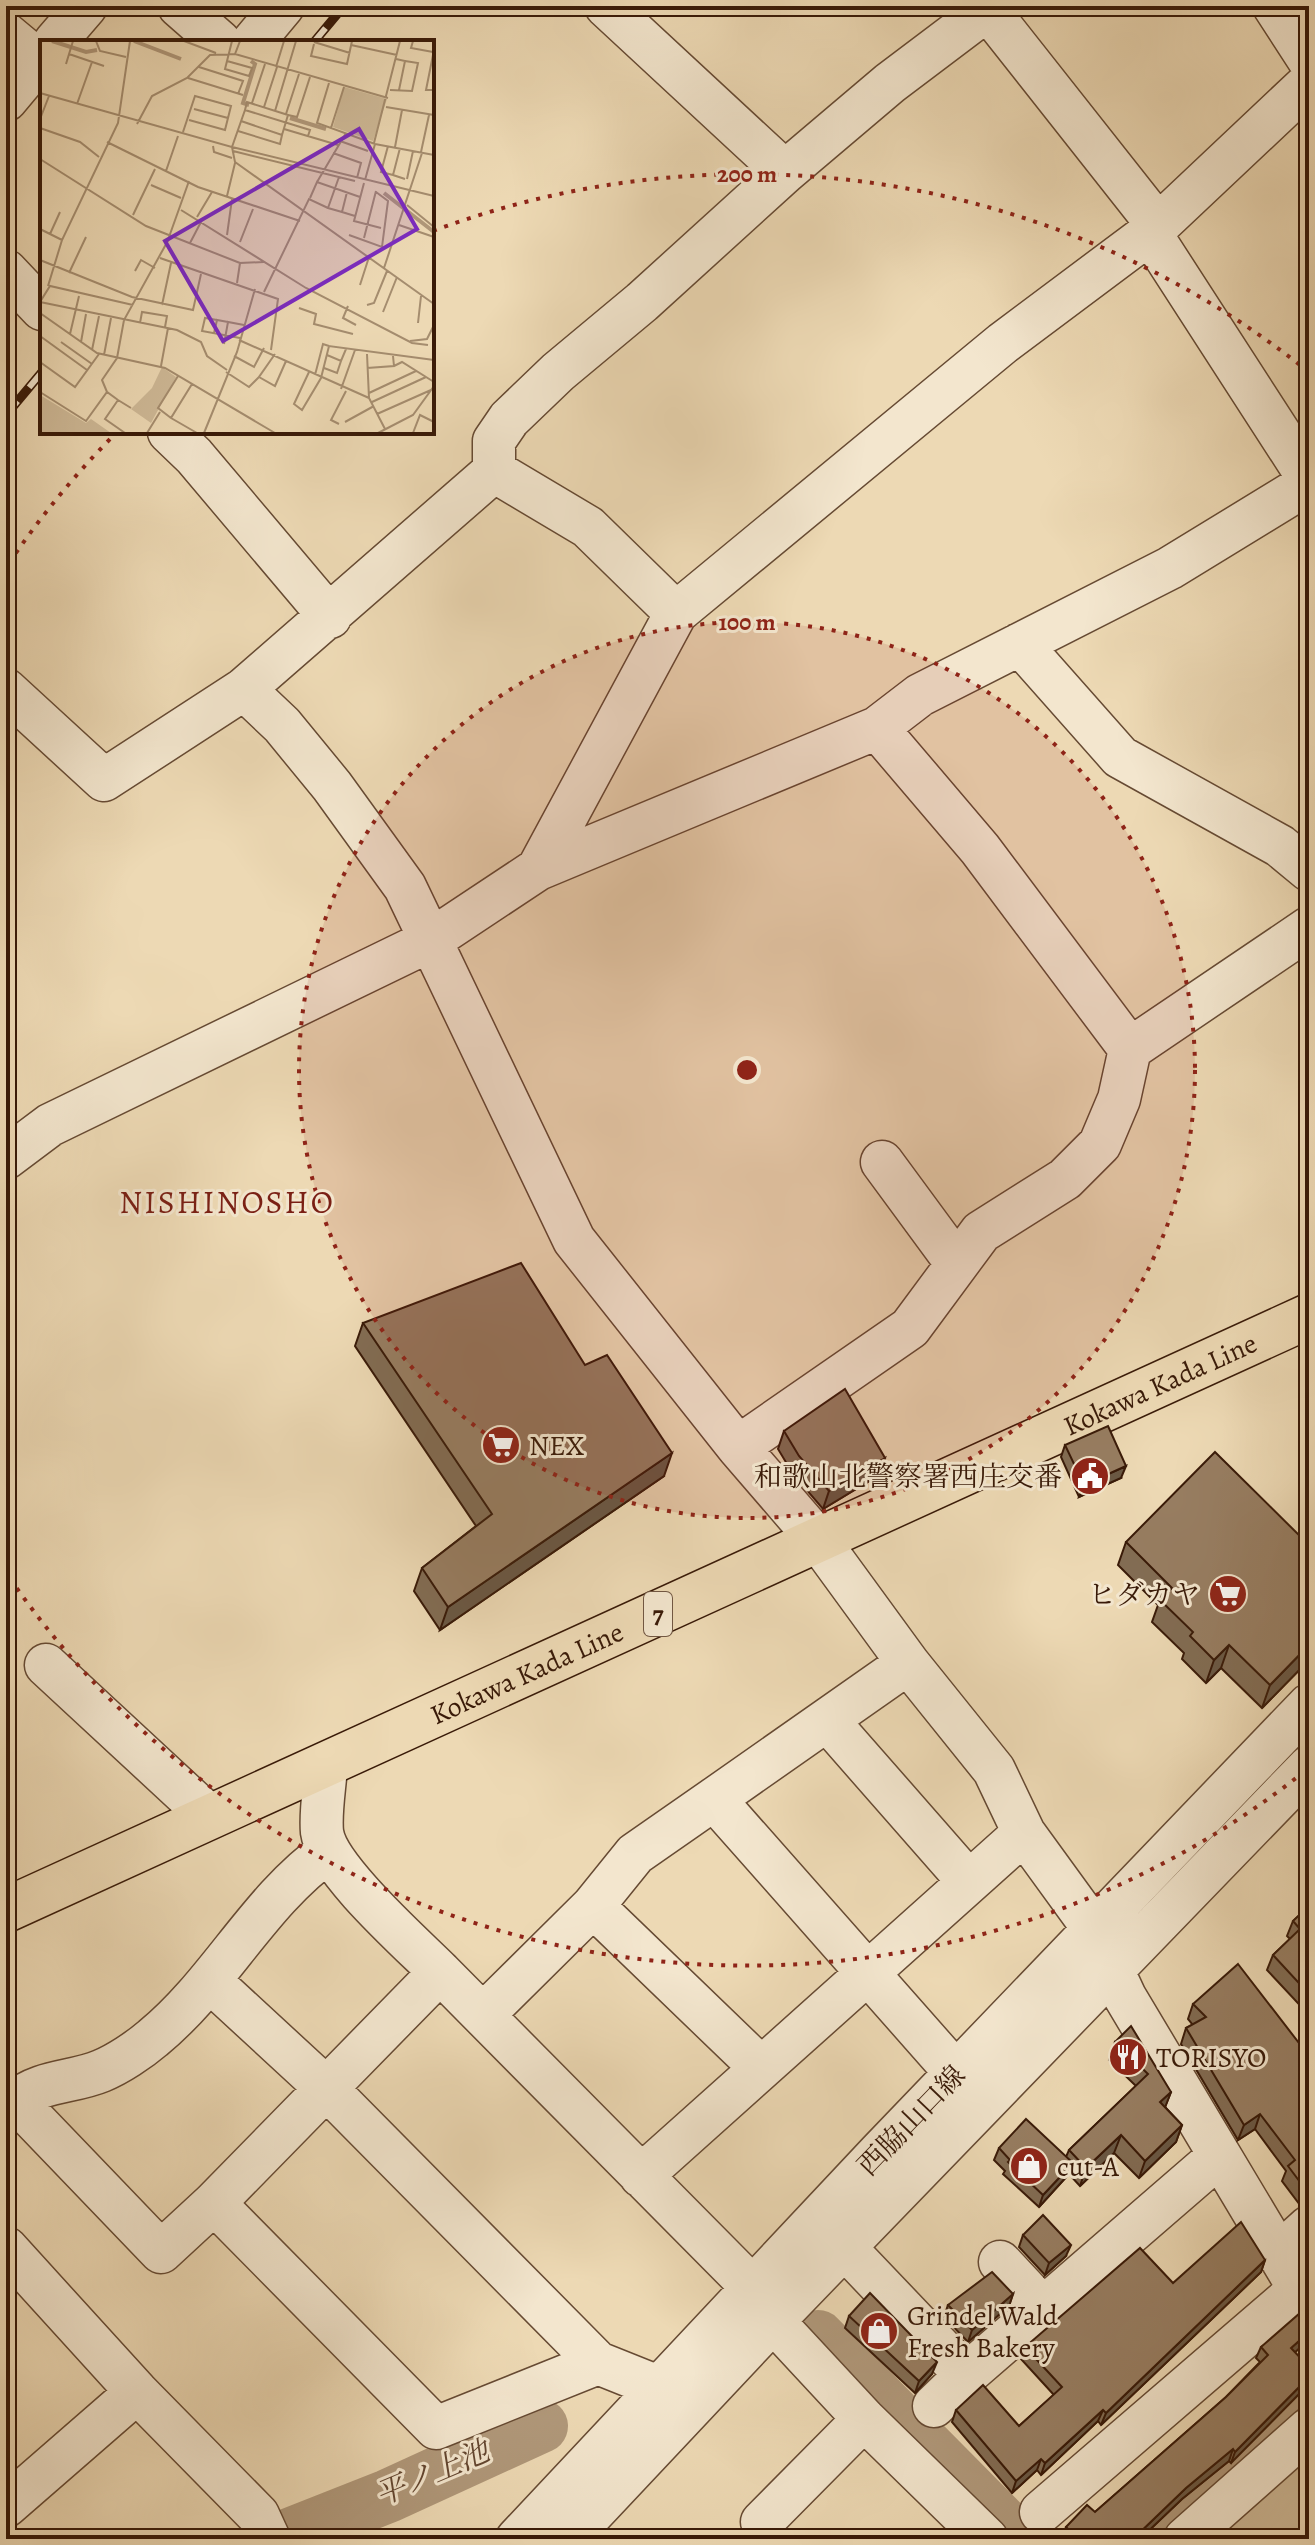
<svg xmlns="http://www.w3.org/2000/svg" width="1315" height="2545" font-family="Alegreya,'Noto Serif JP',serif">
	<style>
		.green { fill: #ceb997; stroke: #846a50; stroke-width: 2 }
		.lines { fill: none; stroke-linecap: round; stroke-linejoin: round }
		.river { stroke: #b0987a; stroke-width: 54 }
		.minor-casing { stroke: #664a33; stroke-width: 45 }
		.major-casing { stroke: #391a08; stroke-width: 47 }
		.minor { stroke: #f3e6ce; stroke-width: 42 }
		.major { stroke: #edd9b4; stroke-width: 44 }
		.rail-casing { stroke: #391a08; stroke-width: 9 }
		.rail { stroke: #f3e6ce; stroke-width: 6; stroke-dasharray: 18; stroke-linecap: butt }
		.wall { fill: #826c53; stroke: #391a08; stroke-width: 2 }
		.shaded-wall { fill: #6a5844; stroke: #391a08; stroke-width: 2 }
		.building { fill: #977d61; stroke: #391a08; stroke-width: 2 }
		.ring { fill: none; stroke: #8f2418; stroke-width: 4; stroke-dasharray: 4 8 }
		.labels { text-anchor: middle; stroke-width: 6; stroke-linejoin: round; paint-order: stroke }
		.shield { fill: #f3e6ce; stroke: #715743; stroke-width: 2 }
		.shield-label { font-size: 26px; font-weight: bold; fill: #391a08 }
		.street-label { font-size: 28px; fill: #391a08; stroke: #f3e6ce }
		.poi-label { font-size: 28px; fill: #391a08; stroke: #f3e6ce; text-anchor: start }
		.water-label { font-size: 30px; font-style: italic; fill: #634630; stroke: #f3e6ce }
		.quarter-label { font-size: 32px; letter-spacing: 2px; fill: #7a1f14; stroke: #f3e6ce }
		.inset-river { fill: none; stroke: #b0987a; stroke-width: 4 }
		.inset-road { fill: none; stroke: #a58d6f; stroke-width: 2 }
		.view { fill: #7b2cbf; fill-opacity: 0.15; stroke: #7b2cbf; stroke-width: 4 }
		.inset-edge { fill: none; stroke: #391a08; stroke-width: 4 }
		.centre { fill: #8f2418; stroke: #f3e6ce; stroke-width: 4 }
		.ring-label { font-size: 24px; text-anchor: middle; font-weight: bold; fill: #8f2418; stroke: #f3e6ce; stroke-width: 6; stroke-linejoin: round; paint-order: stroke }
	</style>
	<rect width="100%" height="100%" fill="#edd9b4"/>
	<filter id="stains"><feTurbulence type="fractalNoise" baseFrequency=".0025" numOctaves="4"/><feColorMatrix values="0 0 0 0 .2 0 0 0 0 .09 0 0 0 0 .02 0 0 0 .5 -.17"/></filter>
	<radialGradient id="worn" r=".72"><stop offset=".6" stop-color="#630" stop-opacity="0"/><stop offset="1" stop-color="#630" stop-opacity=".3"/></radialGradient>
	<path class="green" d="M1309,2450V2539H1208Z"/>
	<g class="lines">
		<path class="river" d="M818,2337L1018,2539
			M279,2539L388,2496L541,2426
			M1156,2539L1309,2406"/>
		<g class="minor-casing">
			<path id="minor" d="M179,6L220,42
				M606,6L785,172
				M1274,6L1309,60
				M988,10L1157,224
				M6,34L42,64
				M55,42L86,6
				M253,42L283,6
				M6,100L42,57
				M1150,233L1309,479
				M6,271L42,309
				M169,432L194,456L330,617
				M494,471L588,527L676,613L538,869
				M676,613L1003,343L1150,233L1309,83
				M1020,644L1120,757L1280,846L1309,870
				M244,689L282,725L332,786L405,887L574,1240L738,1447L819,1541L908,1663L714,1799
				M6,690L104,780L244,689L494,471V441L509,419L558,372L642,302L785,172L890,83L992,6
				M877,728L980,849L1130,1049
				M6,1158L50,1125L431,940L538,869L877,728L920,695L1170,568L1309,483
				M882,1162L957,1264
				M738,1447L910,1328L981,1232L1065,1179L1100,1144L1119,1099L1130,1049L1309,928
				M46,1665L210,1817
				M827,1720L969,1882
				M326,1765C325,1786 320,1811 322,1832C327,1869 412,1944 440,1972
				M1024,1833L1093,1928L1125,1997L1309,2305
				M329,1851C259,1900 219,1984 153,2038C139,2050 118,2064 101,2071C72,2083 41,2080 16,2101L161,2252L214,2203L436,2428L598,2363
				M593,1906L635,1854L714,1799L956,2073
				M210,1981L327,2089L598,2363L658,2387
				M483,2015L593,1906L761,2068
				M641,2176L1024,1833L994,1770L908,1663
				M214,2203L440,1972L752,2287
				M844,2247L966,2375L1219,2156
				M6,2248L137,2392L258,2515L269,2539
				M1278,2255L1309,2227
				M1000,2262L1043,2308
				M773,2321L864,2419L987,2539
				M934,2406L966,2375
				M6,2506L137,2392
				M1041,2512L1300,2289
				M762,2522L864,2419
				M517,2539L879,2153L1309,1705
				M568,2539L773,2321L1309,1767
				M1185,2539L1309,2429"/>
		</g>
		<g class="major-casing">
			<g id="major">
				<path id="s1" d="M6,1910L1309,1316"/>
			</g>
		</g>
		<use href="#minor" class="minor"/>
		<use href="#major" class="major"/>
		<g class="rail-casing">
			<path id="rail" d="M314,42L344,6
				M6,415L42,372"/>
		</g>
		<use href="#rail" class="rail"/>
	</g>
	<path class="wall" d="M363,1323L585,1365L664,1476L440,1630L414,1591L422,1568L476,1526L355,1346Z
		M1309,1374V1391L1305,1386Z
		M784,1431L879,1475L823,1509L793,1474L778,1449Z
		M1065,1445L1121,1478L1079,1497L1061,1457Z
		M1126,1542L1309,1545V1660L1262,1708L1221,1668L1206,1683L1182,1659L1184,1653L1152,1622L1158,1605L1118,1565Z
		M1309,1906V2015L1267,1970L1273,1955L1290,1939L1287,1936L1293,1921Z
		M1193,2004L1309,2056V2205H1300L1282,2181L1286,2171L1255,2129L1238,2140L1181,2044L1186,2028L1193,2025L1188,2019Z
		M1115,2042L1171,2092L1165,2107L1182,2125L1176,2142L1139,2178L1114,2153L1080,2186L1069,2174L1039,2207L1003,2174L1005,2171L994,2160L999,2148L1066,2157L1069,2150L1136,2086L1109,2060Z
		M1023,2235L1066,2256L1045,2275L1019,2247Z
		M1265,2260L1261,2272L1101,2425L1098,2421L1041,2475L1037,2470L1012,2493L952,2422L956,2410L1019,2426L1054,2395L1021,2359L1025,2347L1173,2283Z
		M1013,2294L1009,2306L968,2342L944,2317L948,2305Z
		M849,2316L932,2374L915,2393L845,2328Z
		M1309,2317V2339L1295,2352L1231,2463L1229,2461L1182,2499L1140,2539H1062L1066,2527L1095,2512L1226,2397L1260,2362L1256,2358L1261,2347Z"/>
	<path class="shaded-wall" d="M672,1453L664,1476L440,1630L448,1607Z
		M885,1458L879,1475L823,1509L829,1491Z
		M1126,1466L1121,1478L1079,1497L1084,1485Z
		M1229,1645L1221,1668L1206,1683L1214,1660Z
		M1309,1645V1660L1262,1708L1270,1685Z
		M1171,2092L1164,2110L1160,2102Z
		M1260,2114L1255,2129L1238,2140L1244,2125Z
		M1182,2125L1176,2142L1139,2178L1145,2161Z
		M1121,2135L1114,2153L1080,2186L1086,2168Z
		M1073,2163L1068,2175L1039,2207L1043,2195Z
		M1306,2190H1309V2205H1300Z
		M1071,2245L1066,2256L1045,2275L1049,2263Z
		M1265,2260L1261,2272L1101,2425L1106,2413Z
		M1013,2294L1009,2306L968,2342L972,2330Z
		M1309,2332V2339L1287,2360L1291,2348Z
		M937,2362L932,2374L915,2393L919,2381Z
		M1309,2377V2384L1231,2463L1235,2452Z
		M1103,2410L1098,2421L1041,2475L1045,2463Z
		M1233,2449L1229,2461L1182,2499L1140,2539H1133L1186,2488Z
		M1041,2459L1037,2470L1012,2493L1016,2481Z"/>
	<path class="building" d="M521,1263L585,1365L607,1355L672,1453L448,1607L422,1568L492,1514L363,1323Z
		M845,1389L885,1458L829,1491L799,1456L784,1431Z
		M1108,1426L1126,1466L1084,1485L1065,1445Z
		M1215,1452L1309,1545V1645L1270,1685L1229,1645L1214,1660L1190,1636L1193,1632L1160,1600L1172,1588L1126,1542Z
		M1309,1906V1994L1273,1955L1300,1929L1293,1921Z
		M1238,1964L1309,2056V2190H1306L1288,2166L1295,2160L1260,2114L1244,2125L1186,2028L1206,2017L1193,2004Z
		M1131,2026L1171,2092L1160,2102L1182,2125L1145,2161L1121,2135L1086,2168L1069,2150L1148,2074L1115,2042Z
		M1026,2119L1073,2163L1043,2195L1008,2162L1010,2160L999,2148Z
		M1043,2215L1071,2245L1049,2263L1023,2235Z
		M1241,2222L1265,2260L1106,2413L1103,2410L1045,2463L1041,2459L1016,2481L956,2410L983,2385L1019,2426L1062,2387L1025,2347L1140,2248L1173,2283Z
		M992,2272L1013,2294L972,2330L948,2305Z
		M870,2293L937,2362L919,2381L849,2316Z
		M1300,2313L1309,2317V2332L1291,2348L1309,2367V2377L1235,2452L1233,2449L1186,2488L1133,2539H1078L1066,2527L1087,2505L1095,2512L1226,2397L1268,2355L1261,2347Z"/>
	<circle cx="747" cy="1070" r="448" fill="#8f2418" fill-opacity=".12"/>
	<g class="ring">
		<circle cx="747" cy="1070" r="448"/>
		<path d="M1305 1771A896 896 0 0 1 9 1577M9 563A896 896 0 0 1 113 436M433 231A896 896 0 0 1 1305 369"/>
	</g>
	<defs>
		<g id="supermarket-disc" transform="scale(2)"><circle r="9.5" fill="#8f2418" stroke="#f3e6ce"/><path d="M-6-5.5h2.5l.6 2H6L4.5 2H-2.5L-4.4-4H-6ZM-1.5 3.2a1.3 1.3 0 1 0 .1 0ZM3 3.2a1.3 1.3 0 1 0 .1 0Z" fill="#fff"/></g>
		<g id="civic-disc" transform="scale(2)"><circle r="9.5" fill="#8f2418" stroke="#f3e6ce"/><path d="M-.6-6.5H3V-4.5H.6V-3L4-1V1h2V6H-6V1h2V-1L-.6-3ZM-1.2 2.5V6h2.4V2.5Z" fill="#fff"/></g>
		<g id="restaurant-disc" transform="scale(2)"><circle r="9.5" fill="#8f2418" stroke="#f3e6ce"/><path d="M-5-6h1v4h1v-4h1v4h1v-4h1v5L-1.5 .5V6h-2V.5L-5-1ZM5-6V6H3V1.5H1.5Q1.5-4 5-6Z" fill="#fff"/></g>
		<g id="shop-disc" transform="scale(2)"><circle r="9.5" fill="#8f2418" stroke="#f3e6ce"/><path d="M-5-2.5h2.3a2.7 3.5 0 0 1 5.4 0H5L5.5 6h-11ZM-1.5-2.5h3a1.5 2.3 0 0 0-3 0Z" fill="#fff"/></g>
	</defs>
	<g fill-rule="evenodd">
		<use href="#supermarket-disc" x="501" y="1445"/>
		<use href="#civic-disc" x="1090" y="1476"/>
		<use href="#supermarket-disc" x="1228" y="1594"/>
		<use href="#restaurant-disc" x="1128" y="2057"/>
		<use href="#shop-disc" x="1029" y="2166"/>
		<use href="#shop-disc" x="879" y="2331"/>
	</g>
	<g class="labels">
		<rect class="shield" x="644" y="1592" width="28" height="44" rx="6"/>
		<g class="shield-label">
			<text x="658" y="1623">7</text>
		</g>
		<g class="street-label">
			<text dy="10" stroke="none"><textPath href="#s1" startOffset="1268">Kokawa Kada Line</textPath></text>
			<text dy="10" stroke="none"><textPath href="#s1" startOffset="572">Kokawa Kada Line</textPath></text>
			<text transform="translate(911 2120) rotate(-46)" y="10">西脇山口線</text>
		</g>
		<g class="poi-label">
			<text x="529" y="1455">NEX</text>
			<text x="1062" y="1486" text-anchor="end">和歌山北警察署西庄交番</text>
			<text x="1200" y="1604" text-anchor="end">ヒダカヤ</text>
			<text x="1156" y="2067">TORISYO</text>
			<text x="1057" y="2176">cut-A</text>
			<text x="907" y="2325">Grindel Wald<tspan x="907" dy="32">Fresh Bakery</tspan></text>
		</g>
		<g class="water-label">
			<text transform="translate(432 2473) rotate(-23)" y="10">平ノ上池</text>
		</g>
		<g class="quarter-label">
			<text x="227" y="1213">NISHINOSHO</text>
		</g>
	</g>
	<g transform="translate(40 40)">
		<rect width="394" height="394" fill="#edd9b4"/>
		<path d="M304,47L347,59L333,101L293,87ZM122,327L136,337L111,383L91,369L112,348ZM0,355L46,383L51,379L71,393H0Z" fill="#ceb997"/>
		<path class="inset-river" d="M12,1L46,12L57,10M94,1L141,19M209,65L203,63L215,24L211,21M250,78L286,89M344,153L394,192"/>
		<path class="inset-road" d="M56,1L60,11L86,17M144,1L176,13M373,1L371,8L393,12M274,2L310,13M274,4L271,16L307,24L312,1M311,5L357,15M394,10L386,50H394M29,14L64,26M195,14L348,58M356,19L365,21L359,50M187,21L212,28L209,36L185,29L192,1M26,24L33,1M159,27L203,41L198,54M236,27L244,1M148,38L203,55M289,43L277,83L335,104L394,115M350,50L372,51L378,23L365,21M0,53L192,107L195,122L394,264M212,63L225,24M37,64L52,22M224,67L237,27M346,67L394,75M235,71L256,1M246,74L259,34M248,75L257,77L270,37M0,79L9,56M149,80L185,90L188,78L154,69M201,81L242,95L248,75L207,62L205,70M97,84L112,56L147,38L170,15L195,14L200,1M0,88L40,102L59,117M291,88L304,47M244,89L298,105M198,91L240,104L242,95M143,92L155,56L191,66L188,78M268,96L270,90L205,70L192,107L394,156M300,101L328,111M67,102L158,147L260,181M334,103L360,1M173,106L174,112L192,118M348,106L341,132L353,135M355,107L362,70M360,108L353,135L365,139M193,111L315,141M381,112L389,75M293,113L321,123L317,138M0,119L106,186L200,223M126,131L138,96M299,137L288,168L302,172M367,139L373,111M325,140L335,104M277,142L306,93M324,143L314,181L341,188M111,145L141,158M307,152L302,172L315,176M187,156L195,123M270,158L277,142L320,157M367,165L394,187M141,170L266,248L372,303L388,305M93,175L115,129M157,177L172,152M359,185L394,197M0,189L22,200M10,194L20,172M187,195L192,159M309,195L342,207L348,161L336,152M129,197L149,141M324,198L336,151M200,202L213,169M150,203L162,180M120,218L238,259L231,310M0,220L92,257L153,270L161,234M344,228L382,113M95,231L101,220L115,228M29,233L46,197M197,243L200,223L224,222M320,245L329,217M8,246L22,200L78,83L90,1M224,252L269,159L288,168M0,262L137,290L161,302L167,316L187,330M0,262L10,246L93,265M122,265L131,223M327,265L334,263L347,231M308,266L303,278L316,285M259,268L276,274L274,284L313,294M343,272L357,237M0,273L57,313L125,328L235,393M177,280L165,278L162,291L200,298M100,283L102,272L127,276L125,287M378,283L381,256M174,293L177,280L188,282M30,294L39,256M0,296L47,330M199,300L329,358M370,301L387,299L394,285M21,302L52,324M41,302L46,274M184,304L188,282L204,285M52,310L59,276M235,314L219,337L235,346L246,321M327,314L329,358L345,389M64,315L71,278M287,315L301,321L306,309M194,316L214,327L224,308M0,322L35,347L59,314M121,326L128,288M354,326L362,322L394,342M284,328L297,333L301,321M327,328L354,326L353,316M186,332L209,347L219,337M269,332L254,364L262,370L281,338L289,306L394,320M275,335L283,304L289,306M152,344L131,378L157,393M301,349L315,310M0,352L46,381L67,352L78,360M67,352L62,340L77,318L84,280L130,197M329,353L376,331M332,362L386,337M337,374L391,350M131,378L118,368L138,336M305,382L334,366M299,384L291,380L306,351M85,393L65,379L78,360L91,368M107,393L120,372M164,393L197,312L215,249M338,393L373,375L394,346M373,393L380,375L394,382"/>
		<path class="view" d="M319,89L377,189L183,301L125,201Z"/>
		<rect width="394" height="394" class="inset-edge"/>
	</g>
	<circle cx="747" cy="1070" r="12" class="centre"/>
	<g class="ring-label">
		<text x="747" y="182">200 m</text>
		<text x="747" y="630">100 m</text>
	</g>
	<rect width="1315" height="2545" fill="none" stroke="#edd9b4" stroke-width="32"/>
	<rect x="8" y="8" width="1299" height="2529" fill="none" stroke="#391a08" stroke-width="4"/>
	<rect x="16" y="16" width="1283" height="2513" fill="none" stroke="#391a08" stroke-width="2"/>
	<rect width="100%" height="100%" filter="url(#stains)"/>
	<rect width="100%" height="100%" fill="url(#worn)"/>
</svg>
